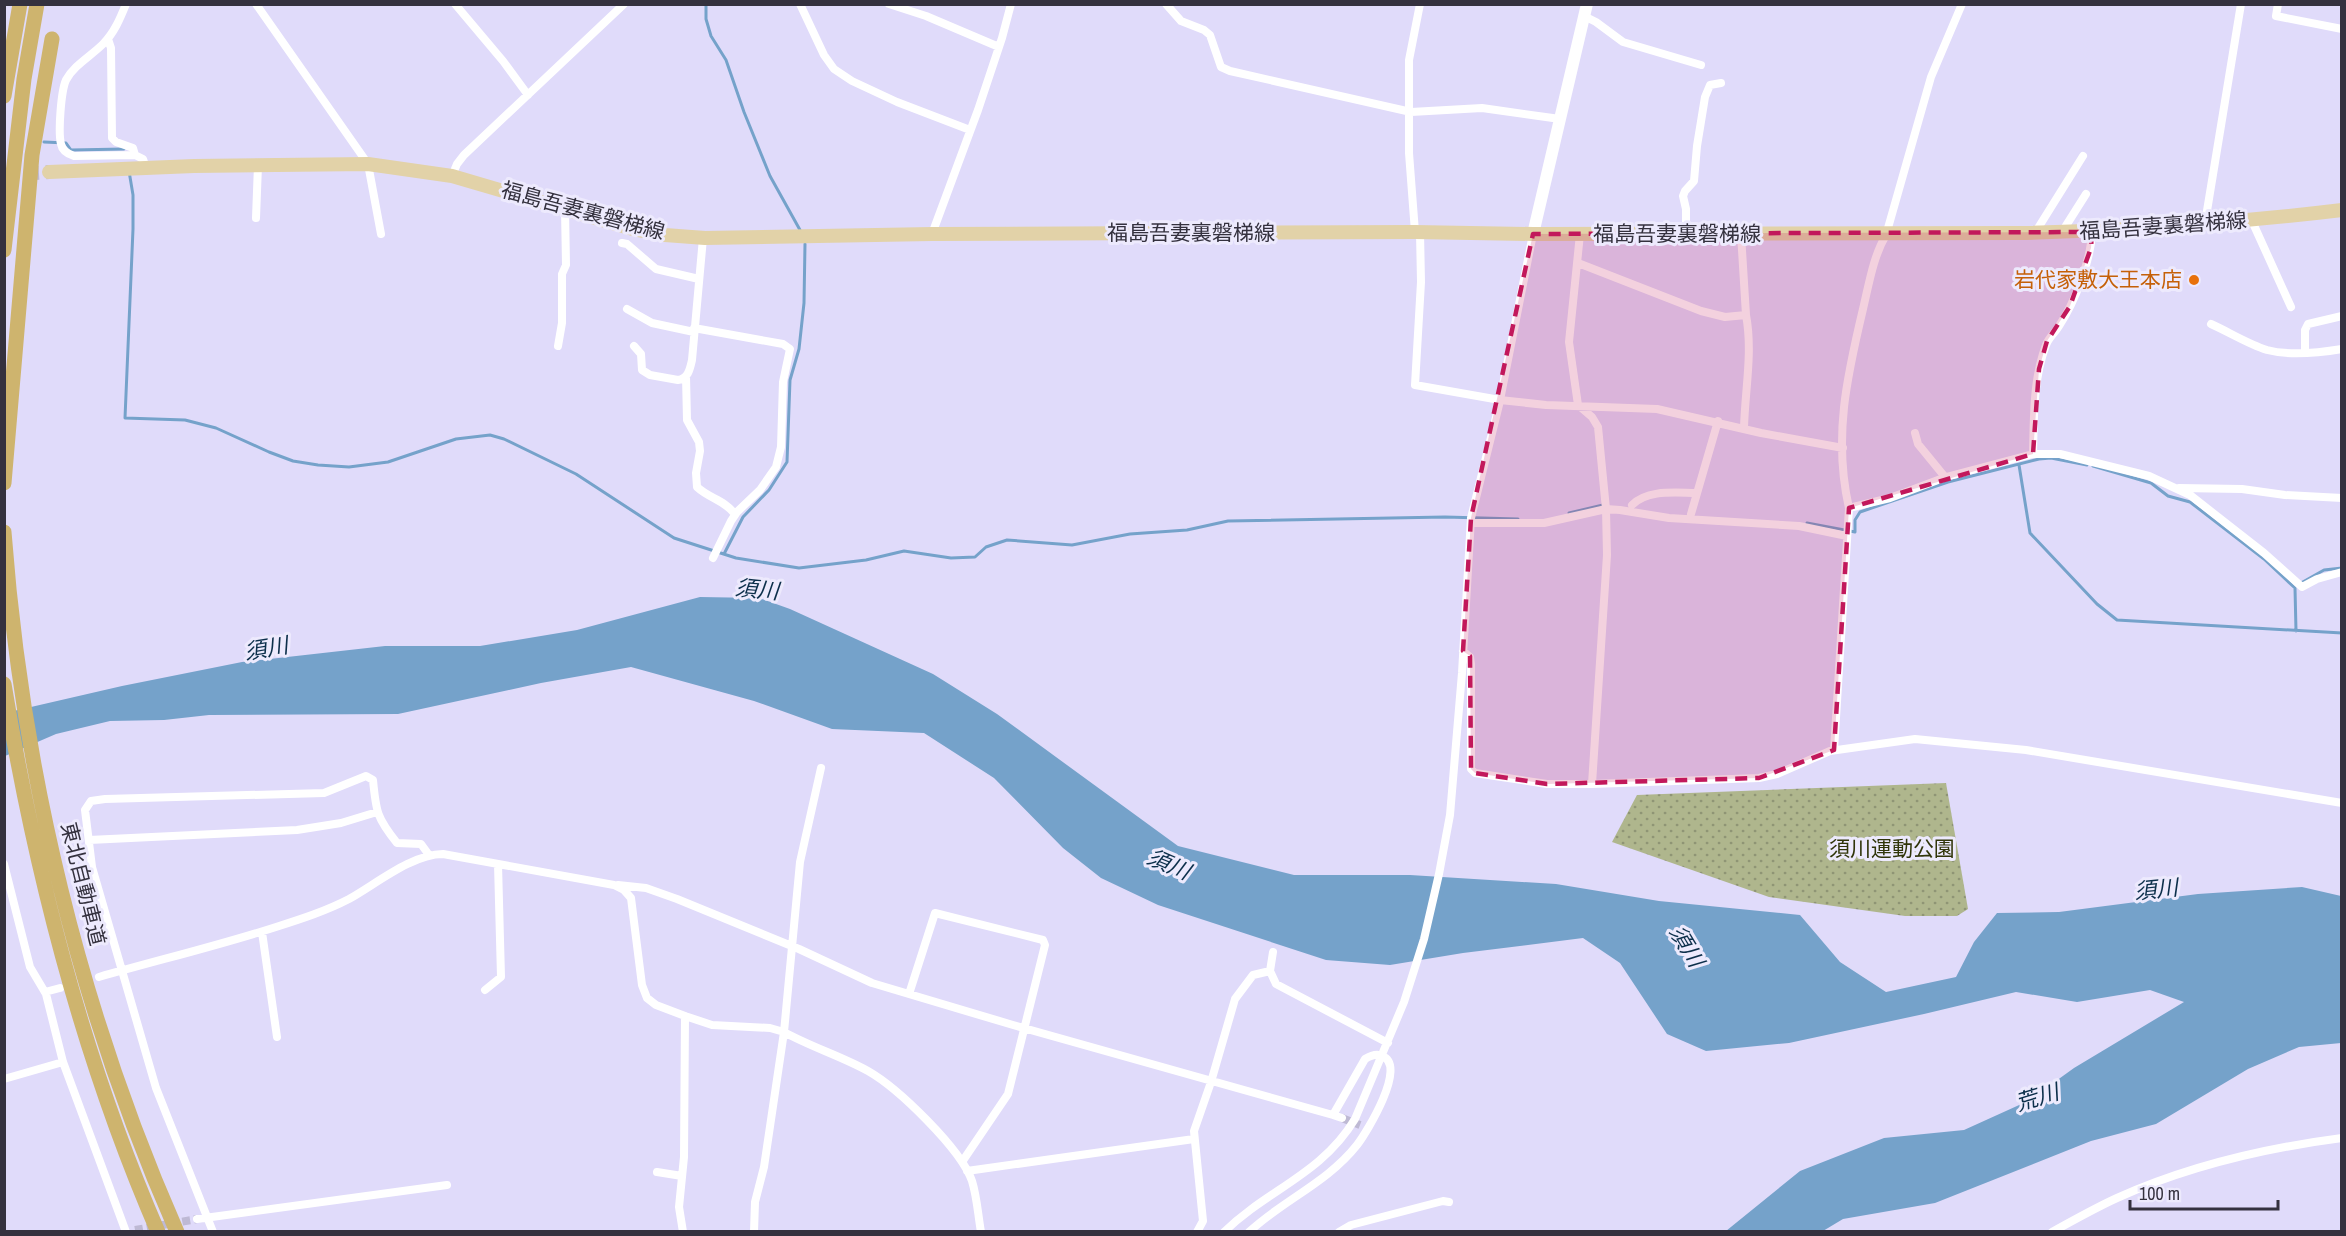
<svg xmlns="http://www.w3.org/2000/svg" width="2346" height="1236" font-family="'Archivo Narrow','Noto Sans JP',sans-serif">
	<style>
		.park { fill: url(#park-dots) }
		.water { fill: #75a2ca }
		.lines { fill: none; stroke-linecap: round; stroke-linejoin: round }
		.stream { stroke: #75a2ca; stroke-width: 3 }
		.street-tunnel { stroke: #beb9d4; stroke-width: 8; stroke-dasharray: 8 4; stroke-linecap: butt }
		.primary-tunnel { stroke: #beb9d4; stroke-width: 14; stroke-dasharray: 14 7; stroke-linecap: butt }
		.street { stroke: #fff; stroke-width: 8 }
		.secondary { stroke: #fff; stroke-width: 12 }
		.primary { stroke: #e2d2a8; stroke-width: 14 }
		.highway { stroke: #ceb46e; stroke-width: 15 }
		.marked { fill: #c2185b; fill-opacity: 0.2; stroke: #c2185b; stroke-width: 4.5; stroke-dasharray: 12 8; stroke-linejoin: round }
		.food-dot { fill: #e8710a; stroke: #edeafd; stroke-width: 2 }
		.labels { text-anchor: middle; stroke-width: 6; stroke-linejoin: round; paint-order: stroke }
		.street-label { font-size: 21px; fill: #34313e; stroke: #edeafd }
		.food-label { font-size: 21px; fill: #c56008; stroke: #edeafd; text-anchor: end }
		.park-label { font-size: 21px; fill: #303509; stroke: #edeafd }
		.water-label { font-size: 22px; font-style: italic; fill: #0c2f4b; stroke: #edeafd }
	</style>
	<defs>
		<pattern id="park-dots" width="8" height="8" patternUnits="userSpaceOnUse" patternTransform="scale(1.5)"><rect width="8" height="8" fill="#afb68d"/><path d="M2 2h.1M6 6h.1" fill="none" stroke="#8f9575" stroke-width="1.8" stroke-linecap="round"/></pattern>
	</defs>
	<rect width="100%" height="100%" fill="#e0dbfa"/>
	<path class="park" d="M1946,783L1968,909L1957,916H1905L1769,897L1612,842L1637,795Z"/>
	<path class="water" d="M700,597L759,598L790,609L933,674L997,714L1178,846L1294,875H1410L1556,884L1659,901L1800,915L1840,962L1886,992L1956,977L1974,942L1997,913L2059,912L2198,894L2302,887L2341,896V1043L2299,1047L2248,1069L2156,1124L2091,1141L1935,1203L1843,1219L1823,1231H1726L1800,1171L1884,1138L1964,1130L2028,1101L2074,1068L2184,1002L2150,990L2077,1002L2016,992L1924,1014L1789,1043L1706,1051L1667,1034L1620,963L1583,938L1463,953L1390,965L1326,960L1158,905L1101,878L1063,848L994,778L924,733L832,729L754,701L631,667L541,683L398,714L209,715L164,720L110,721L56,734L5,756V713L122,686L242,662L385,646H480L577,630Z"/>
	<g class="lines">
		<path class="stream" d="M706,4V19L711,36L726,60L744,112L770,176L800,230
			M44,142L66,143L71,150L124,149
			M129,171L133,195V229L125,418L185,420L216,428L269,452L293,461L318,465L349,467L388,462L456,439L490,435L504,439L576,474L674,538L736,558L799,568L866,560L904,551L951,558L975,557L986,547L1007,540L1072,545L1130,534L1187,530L1228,521L1445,517L1518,519
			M2019,465L2030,533L2097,604L2117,620L2342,633
			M2093,466L2151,483L2168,496L2190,502L2264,559L2295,588L2296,631
			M1569,513L1603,505
			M1807,523L1855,532V520L1860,512L1948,482L2039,459L2051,458L2087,465
			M724,554L743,517L769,490L787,462L790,380L799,349L804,303L805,244
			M2301,583L2324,570L2342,568"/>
		<path class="street-tunnel" d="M1342,1118L1360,1125
			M135,1230L197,1219"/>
		<path class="primary-tunnel" d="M4,175L49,172"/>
		<path class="street" d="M126,4C120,19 114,33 103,44C91,56 74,65 66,80C61,91 58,132 61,144C62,150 68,154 74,156L135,155L143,159L146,168
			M256,4L368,164L381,234
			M455,4L503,61L528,95
			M800,4L824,55L834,69L852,81L897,102L970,130
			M889,4L926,16L999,47
			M1166,4L1181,21L1204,30L1210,35L1221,67L1230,71L1411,112L1482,108L1560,119
			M2278,4L2276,16L2342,29
			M1584,16L1596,22L1623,42L1701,65
			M108,39L111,48L112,138L116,142L133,148L135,155
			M452,176L457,164L464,155L624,4
			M256,218L258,165
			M2252,221L2291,307
			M2205,223L2241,4
			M1415,232L1409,153V60L1420,4
			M1420,232L1421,282L1415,385L1500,400L1546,405L1657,409L1761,433L1843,448
			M2062,232L2086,194
			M2035,233L2083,156
			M932,234L978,110L1002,38L1011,4
			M1580,234L1569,342L1578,405L1592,417L1598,427L1606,509L1607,555L1592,784
			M1686,234V209L1683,196L1685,191L1694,181L1697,146L1705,97L1710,85L1721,83
			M622,243L627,244L656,269L699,279
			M1578,263L1701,311L1725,317L1746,315L1741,234
			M627,309L652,323L694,332
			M2211,324C2229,332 2248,344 2267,350C2290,356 2318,353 2342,349
			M694,328L783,344L790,349L783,382L781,447L776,467L760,490L737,512L731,521L713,558
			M558,346L562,323V274L566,265L565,209
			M634,346L641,354L642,370L650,375L678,380C688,379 690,369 692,360L703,238
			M2305,352V330L2308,324L2342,316
			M686,376L687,420L699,442L700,451L696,473L697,487C710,499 723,499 735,514
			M1744,428C1745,390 1753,352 1746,315
			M1915,433L1918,444L1945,477
			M2033,454C2034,417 2033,379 2046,345C2049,337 2055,333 2059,326C2075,302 2091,260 2092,232
			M2179,488L2242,489L2285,495L2342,498
			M1632,505C1648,489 1676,493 1697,493
			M1849,508L1890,498L1946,477L2033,454H2060L2149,476L2190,495L2264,553L2302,587L2317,579L2342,572
			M1691,514L1718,421
			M1471,523H1544L1606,509L1620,510L1669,518L1799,526L1847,536
			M1463,651L1470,657L1471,664V769L1475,773L1547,784H1592L1759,778L1777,774L1830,751L1915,739L2026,750L2342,803
			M1834,750L1849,508C1833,438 1847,376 1863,309C1869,284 1873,257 1886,235L1931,77L1962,4
			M89,840L297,830L341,823L377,812
			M4,864L30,967L46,994L63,1062L126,1232
			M618,885L646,888L677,899L799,949L872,983L1013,1025L1333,1115L1365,1059C1370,1056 1376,1053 1382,1056C1408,1065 1367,1132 1357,1145C1327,1183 1283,1200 1249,1232
			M262,932L277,1037
			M1273,952L1270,971L1276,984L1388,1043
			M99,977C158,960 217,946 276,927C301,919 326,911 349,899C376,884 412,854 443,854L614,885L624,890L631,898L642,985L647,998L656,1005L685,1016L712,1025L770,1028L784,1032C811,1047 841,1056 868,1071C898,1088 961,1149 972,1181C977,1197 978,1215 981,1232
			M485,990L501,977L498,864
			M45,992L60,988
			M909,994L935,913L1043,940L1045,945L1008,1094L962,1162
			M4,1079L63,1062
			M1333,1115L1342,1118
			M967,1171L1194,1139
			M657,1172L682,1176
			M197,1219L447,1185
			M213,1232L156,1088L92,867L85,810L91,801L105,799L324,793L366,776L373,780C376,812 377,818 397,843L421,844L429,855
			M683,1232L679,1207L684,1157L685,1016
			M754,1232L755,1202L764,1167L784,1032L800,862L821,768
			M1197,1232L1203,1221L1194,1131L1211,1082L1235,999L1253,975L1270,971
			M1224,1232C1268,1189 1321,1175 1355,1119L1404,1002L1424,939L1439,874L1450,815L1462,673L1471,518L1499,405L1533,234
			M1339,1232L1351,1225L1443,1201L1449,1202
			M2052,1232C2074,1220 2095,1208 2117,1198C2188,1166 2265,1148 2342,1138"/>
		<path class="secondary" d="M1533,234L1587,4"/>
		<path class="primary" d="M49,172L194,166L368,164L452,176L633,229L665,235L705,238L932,234L1415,232L1533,234L2018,233C2126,231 2234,223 2342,210"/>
		<path class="highway" d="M4,96L20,4
			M4,250L24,79L37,4
			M4,483L32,155L52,39
			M4,532C22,772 80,1012 177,1232
			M4,684C35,872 82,1057 158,1232"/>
	</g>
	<path class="marked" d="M2092,232L2091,248L2070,306L2047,341L2039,369L2033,454L1849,508L1834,750L1759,778L1547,784L1475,773L1471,769L1470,656L1463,651L1471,518L1533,234Z"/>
	<circle class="food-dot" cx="2194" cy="280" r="6"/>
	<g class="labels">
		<g class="street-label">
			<text transform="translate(583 211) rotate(15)" y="7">福島吾妻裏磐梯線</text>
			<text transform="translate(2163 226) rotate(-4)" y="7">福島吾妻裏磐梯線</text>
			<text x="1191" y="240">福島吾妻裏磐梯線</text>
			<text x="1677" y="241">福島吾妻裏磐梯線</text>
			<text transform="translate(83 884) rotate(76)" y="7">東北自動車道</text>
		</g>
		<g class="food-label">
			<text x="2182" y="287">岩代家敷大王本店</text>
		</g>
		<g class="park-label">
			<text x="1892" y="856">須川運動公園</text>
		</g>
		<g class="water-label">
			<text transform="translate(757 589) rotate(5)" y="8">須川</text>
			<text transform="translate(266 648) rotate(-10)" y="8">須川</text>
			<text transform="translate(1169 864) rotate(23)" y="8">須川</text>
			<text transform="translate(2156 889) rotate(-6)" y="8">須川</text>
			<text transform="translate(1687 946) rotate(59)" y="8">須川</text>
			<text transform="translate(2037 1097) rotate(-17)" y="8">荒川</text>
		</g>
	</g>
	<rect width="2346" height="1236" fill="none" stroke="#34313e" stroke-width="12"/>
	<path d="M2130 1200v9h148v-9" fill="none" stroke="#34313e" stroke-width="3"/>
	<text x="2139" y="1200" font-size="18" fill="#34313e" stroke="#edeafd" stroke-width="4.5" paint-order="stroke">100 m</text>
</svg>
